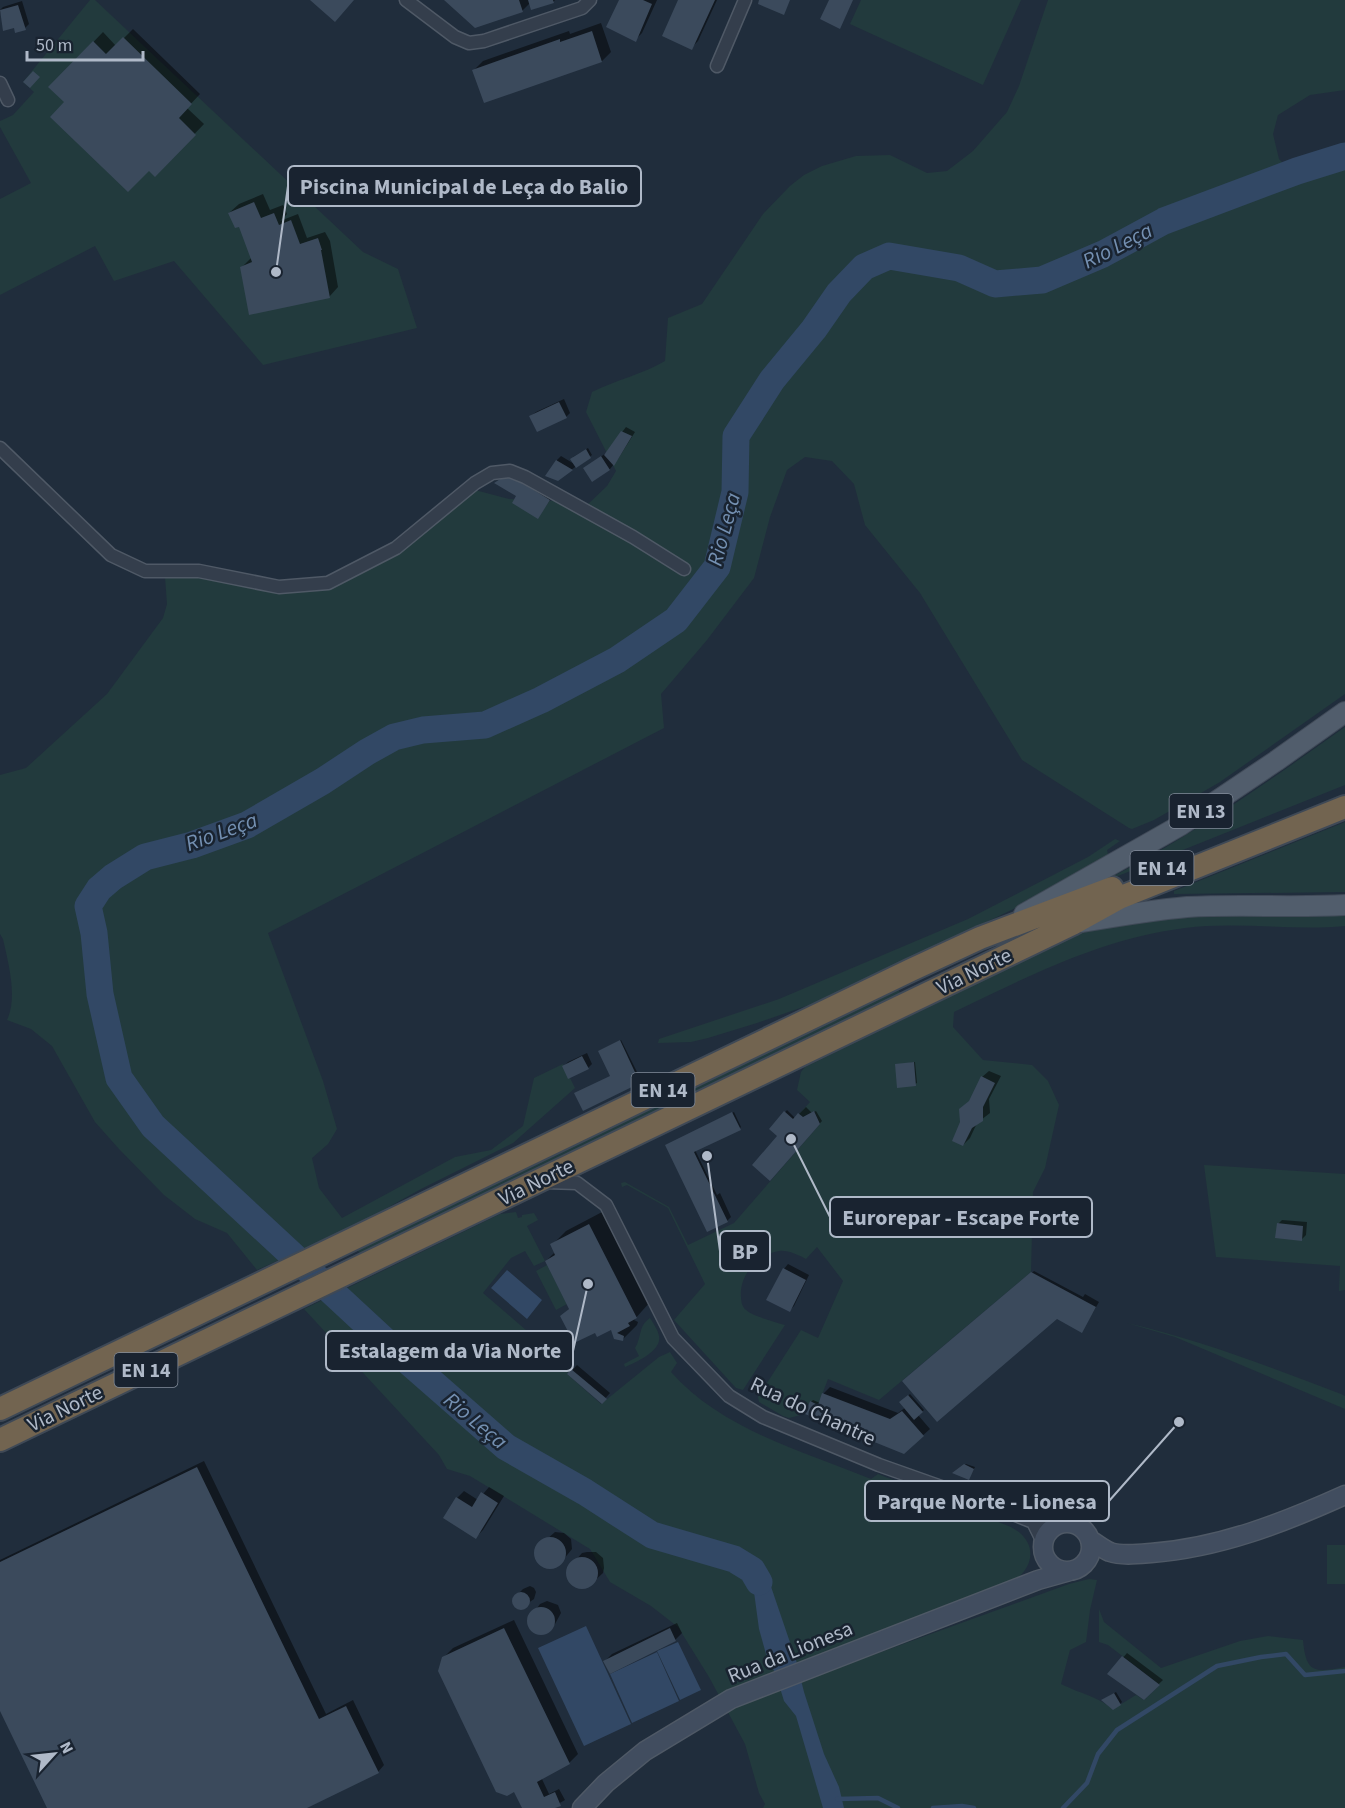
<svg xmlns="http://www.w3.org/2000/svg" width="1345" height="1808" font-family="'Source Sans 3',sans-serif">
	<style>
		.green { fill: #223a3d }
		.water { fill: #324865 }
		.shadow { fill: #0007 }
		.lines { fill: none; stroke-linecap: round; stroke-linejoin: round }
		.stream { stroke: #324865; stroke-width: 4.5 }
		.river { stroke: #324865; stroke-width: 27 }
		.building { fill: #3b4a5c }
		.street-casing { stroke: #4f5966; stroke-width: 15 }
		.secondary-casing { stroke: #4f5966; stroke-width: 21 }
		.primary-casing { stroke: #404a58; stroke-width: 22 }
		.highway-casing { stroke: #3f4956; stroke-width: 26 }
		.street { stroke: #343e4c; stroke-width: 12 }
		.secondary { stroke: #414d5f; stroke-width: 18 }
		.primary { stroke: #515d6c; stroke-width: 20 }
		.highway { stroke: #726450; stroke-width: 22 }
		.labels { text-anchor: middle; stroke-width: 5; stroke-linejoin: round; paint-order: stroke }
		.shield { fill: #192330; stroke: #828c9a; stroke-width: 1.5 }
		.shield-label { font-size: 20px; font-weight: bold; fill: #afb9c8 }
		.street-label { font-size: 21px; fill: #afb9c8; stroke: #192330 }
		.water-label { font-size: 22px; font-style: italic; fill: #7490b2; stroke: #192330 }
		.leader { fill: none; stroke: #afb9c8; stroke-width: 2 }
		.callout-dot { fill: #afb9c8; stroke: #192330; stroke-width: 2 }
		.callout { fill: #192330; stroke: #afb9c8; stroke-width: 2 }
		.callout-label { font-size: 22px; text-anchor: middle; font-weight: bold; fill: #afb9c8 }
	</style>
	<rect width="100%" height="100%" fill="#202d3c"/>
	<path class="green" d="M90,0H95L363,252L398,269L417,328L263,365L174,261L114,281L95,246L0,295V199L31,183L0,127V121L13,115L34,92L23,82Z
		M861,0H1021L983,85L850,24Z
		M1048,0H1345V90L1310,95L1278,115L1273,134L1279,159L1301,182L1345,167V694L1220,782L1154,820L1132,829L1129,828L1022,760L920,593L865,525L854,484L832,461L805,457L787,470L770,517L754,578L707,640L661,694L664,728L268,933L323,1081L337,1129L328,1144L312,1158L319,1188L342,1218L455,1157L491,1150L523,1126L534,1078L563,1064L575,1088L513,1143L421,1189L360,1223L257,1270L227,1233L195,1219L164,1195L119,1149L95,1122L52,1046L31,1029L7,1020C18,997 8,962 3,939L0,934V775L26,768L107,694L163,618L167,604L165,577L186,574L249,580L345,582L420,537L427,523L475,490L509,499L574,502L584,508L607,486L616,471L586,412L592,392C616,380 643,374 665,361L668,318L702,304L763,214L790,186L804,175L822,166L856,156L890,155L927,173L947,171L973,151L1007,112L1019,86Z
		M1345,727V785L1098,884C1186,840 1265,784 1345,727Z
		M1345,822V892L1174,894V891Z
		M1115,839L1120,841L1107,850L1109,859L1067,883L832,997L757,1023L708,1038L691,1042L658,1043L659,1039L779,999L968,919L1088,857Z
		M1345,911V926C1292,931 1237,921 1185,928C1100,939 1029,976 954,1012L953,1027L983,1060L1032,1065L1048,1081L1059,1105L1045,1168L1033,1192L1031,1272L879,1400L828,1379L818,1405L810,1401L805,1414L789,1418L783,1416L759,1402L758,1397L801,1330L818,1338L843,1281L817,1247L806,1259C798,1255 788,1250 779,1251C758,1254 739,1275 741,1297C741,1301 742,1307 746,1310C752,1316 775,1322 785,1325L743,1390L736,1388L674,1320L705,1284L668,1208L627,1185L622,1187L621,1183L625,1182L669,1207L688,1245L734,1223L820,1124L814,1111L803,1117L799,1114L810,1102L797,1090L801,1072L805,1067L1081,933L1152,918Z
		M897,988L901,994L362,1254L355,1249Z
		M1204,1165L1345,1174V1290L1339,1291L1340,1266L1216,1257Z
		M516,1212L518,1218L522,1217V1215L534,1213L538,1220L527,1226L545,1261L534,1266L525,1251L511,1258L483,1293L571,1369L567,1374L601,1404L659,1357L670,1352L677,1363L671,1372C721,1429 802,1451 871,1479L878,1474L1011,1527C1039,1542 1035,1568 1010,1584L817,1656L823,1673L1069,1584L1089,1579L1097,1580L1090,1610L1086,1642L1070,1650L1061,1684C1081,1694 1094,1695 1113,1709L1136,1695L1144,1700L1160,1685L1108,1645L1099,1642V1609L1104,1622L1161,1668L1240,1641L1268,1636L1303,1640C1306,1673 1314,1673 1345,1667V1808H763L765,1804L759,1793L745,1744L709,1677L678,1627L651,1606L610,1582L590,1549L470,1476L447,1469L439,1455L304,1309L500,1214Z
		M547,1265L567,1304L556,1310L536,1271Z
		M650,1318C653,1323 658,1330 659,1336C662,1351 636,1362 625,1367L624,1364L639,1356L635,1348C642,1337 638,1326 650,1318Z
		M1127,1323C1201,1340 1270,1367 1341,1394L1345,1396V1409L1175,1337Z
		M1327,1545H1345V1584H1327Z"/>
	<path class="water" d="M507,1270L542,1300L527,1319L491,1288Z
		M738,1553L765,1569L796,1660L804,1692L824,1754L839,1787L844,1808H823L796,1716L784,1701L776,1675L766,1654L759,1629L754,1592L750,1579L723,1568Z
		M586,1626L631,1724L584,1746L538,1648Z
		M678,1642L701,1690L680,1700L657,1651Z
		M657,1652L679,1701L632,1723L610,1674Z"/>
	<path class="shadow" d="M445,0H555L553,2L530,3L522,11Z
		M621,0H657L642,33L635,40Z
		M680,0H717L698,41L691,48Z
		M22,1L29,24L25,28L15,26L4,29L0,10L3,7Z
		M601,23L611,52L602,61L474,70L483,61L569,31L570,34Z
		M133,29L200,94L187,108L204,124L155,175L66,102L50,87L103,32L116,46Z
		M263,194L270,210L283,205L287,214L280,221L298,214L307,238L325,232L330,241L338,287L329,297L242,267L252,257L240,225L229,213L239,204Z
		M564,399L570,413L566,417L531,416L536,412Z
		M626,427L635,432L618,459L610,469L593,480L585,468L606,453Z
		M588,448L592,455L557,480V460L561,456L576,465L573,457Z
		M513,471L553,496L538,517L518,495Z
		M621,1040L641,1080L639,1082L611,1076L599,1051Z
		M587,1053L592,1064L588,1068L564,1066L568,1062Z
		M915,1062L917,1083L915,1084L896,1065Z
		M989,1071L1001,1076L989,1099L990,1113L977,1123L970,1138L963,1145L972,1099L982,1077Z
		M806,1107L812,1113L816,1111L822,1121L776,1172L779,1136L771,1129L787,1110L795,1118Z
		M734,1112L741,1127L740,1128L695,1150L717,1195L720,1193L731,1217L727,1221L667,1145Z
		M604,1211L650,1302L634,1320L638,1322L637,1325L623,1339L612,1328L596,1331L562,1316L570,1308L546,1261L555,1252L552,1245L566,1231Z
		M1282,1220L1307,1222L1306,1235L1301,1240L1278,1224Z
		M788,1264L809,1275L794,1306L789,1311L784,1269Z
		M1034,1271L1083,1297L1085,1294L1099,1302L1082,1331L1058,1317L918,1369Z
		M577,1365L610,1393L602,1402L569,1374Z
		M830,1387L898,1413L906,1407L901,1402L910,1394L924,1410L918,1415L930,1429L903,1453L811,1402L813,1400L820,1403L824,1393Z
		M204,1461L326,1714L353,1700L384,1765L378,1772L303,1808H49L0,1707V1560Z
		M966,1464L975,1467L969,1478L955,1472Z
		M489,1487L504,1496L483,1530L476,1537L457,1498L464,1491L478,1500Z
		M555,1532L564,1533L571,1539L572,1549L559,1565L555,1567H546L538,1561L537,1548Z
		M587,1552H596L603,1558L604,1568L603,1573L588,1587H578L570,1581L569,1568L582,1553Z
		M530,1586L534,1588L536,1592L534,1599L521,1608L515,1605L514,1600L516,1596L523,1589Z
		M547,1601L558,1605L561,1613L555,1624L548,1631L540,1633L530,1627L529,1619L540,1604Z
		M514,1620L578,1754L569,1763L541,1777L549,1794L559,1789L565,1800L551,1808H524L443,1658L453,1648Z
		M677,1623L682,1633L675,1640L611,1672L605,1661L612,1654Z
		M1127,1653L1163,1680L1144,1698L1109,1674Z
		M1116,1692L1122,1702L1120,1704L1104,1699Z"/>
	<g class="lines">
		<path class="stream" d="M837,1799L878,1798L898,1808
			M933,1808L962,1806L974,1808
			M1063,1808L1087,1783L1098,1754L1117,1730L1217,1666L1261,1657L1286,1654L1305,1675L1345,1671"/>
		<path class="river" d="M759,1582L752,1570L734,1559L652,1535L585,1492L506,1447L386,1342L153,1126L119,1078L100,994L94,933L88,906L99,889L113,877L145,857L192,845L247,825L323,781L367,752L394,737L423,730L485,725L541,700L617,660L676,620L717,567L735,492L736,436L772,380L814,329L839,293L864,267L889,256L959,268L995,284L1042,280L1103,254L1164,221L1297,171L1345,156"/>
	</g>
	<path class="building" d="M310,0H354L335,22Z
		M444,0H519L523,12L475,28Z
		M528,0H553L554,3L531,10Z
		M619,0H643L652,4L636,42L606,27Z
		M678,0H715L692,50L662,36Z
		M759,0H790L784,15L758,4Z
		M829,0H853L840,29L820,19Z
		M18,5L26,30L15,33L14,28L3,31L0,10Z
		M592,31L602,62L484,103L472,70L560,39V42Z
		M123,37L192,104L179,118L196,135L155,177L149,171L128,192L50,117L64,102L48,87L93,41L106,54Z
		M33,71L40,77L30,88L23,82Z
		M254,202L261,218L274,213L279,225L291,220L300,244L318,238L322,250H321L330,298L249,315L240,267L252,262L239,227L235,228L228,213Z
		M559,402L567,418L537,432L529,416Z
		M621,431L632,436L614,466L604,455Z
		M586,449L591,458L576,468L570,459Z
		M601,456L610,470L592,482L583,468Z
		M556,460L573,470L558,481L545,476Z
		M508,474L550,500L538,519L512,503L516,496L494,483Z
		M620,1040L640,1083L583,1111L574,1093L610,1076L598,1051Z
		M582,1056L589,1069L568,1079L562,1066Z
		M914,1062L916,1086L897,1088L895,1064Z
		M981,1076L995,1083L983,1107V1121L972,1128L963,1146L952,1141L960,1122L959,1109L969,1101Z
		M784,1111L793,1119L798,1113L803,1117L814,1111L820,1124L770,1181L752,1165L777,1136L769,1129Z
		M732,1112L741,1130L694,1152L728,1222L707,1232L665,1145Z
		M1277,1223L1303,1226L1302,1241L1275,1238Z
		M589,1224L637,1318L628,1323L630,1326L617,1333L624,1336L623,1341L614,1339L611,1330L597,1337L595,1333L574,1343L560,1316L569,1309L545,1261L555,1255L550,1244Z
		M783,1268L806,1280L790,1312L766,1300Z
		M1031,1272L1096,1307L1082,1333L1057,1319L937,1422L902,1381Z
		M571,1369L607,1399L602,1404L567,1374Z
		M822,1393L890,1419L902,1411L924,1436L904,1454L805,1414L810,1401L818,1405Z
		M908,1395L923,1412L914,1420L899,1402Z
		M964,1464L974,1469L969,1480L952,1473Z
		M197,1467L319,1719L346,1706L379,1773L307,1808H47L0,1711V1562Z
		M481,1492L498,1503L476,1539L443,1518L456,1497L472,1507Z
		M534 1553a16 16 0 1 1 32 0a16 16 0 1 1-32 0Z
		M566 1573a16 16 0 1 1 32 0a16 16 0 1 1-32 0Z
		M512 1601a9 9 0 1 1 18 0a9 9 0 1 1-18 0Z
		M527 1621a14 14 0 1 1 28 0a14 14 0 1 1-28 0Z
		M504,1628L570,1764L537,1782L544,1797L555,1792L561,1806L555,1808H522L514,1792L507,1796L496,1792L438,1671L442,1657Z
		M670,1628L676,1641L610,1674L603,1661Z
		M1122,1656L1160,1685L1144,1700L1107,1674Z
		M1114,1693L1121,1705L1113,1710L1101,1700Z"/>
	<g class="lines">
		<g class="street-casing">
			<path id="street" d="M406,0L455,37L469,43L484,41L582,8L590,0
				M717,66L745,0
				M0,83L8,100
				M0,448L111,555L145,571H199L279,587L328,583L396,548L475,483L492,473L510,471L525,477L633,537L684,569
				M546,1182L577,1183L606,1205L673,1338L729,1396L763,1417L879,1465L978,1500L1033,1522L1056,1526
				M1033,1522L1043,1542"/>
		</g>
		<g class="secondary-casing">
			<path id="secondary" d="M1043 1547a24 24 0 1 1 48 0a24 24 0 1 1-48 0Z
				M1090,1540C1096,1543 1103,1549 1110,1552C1121,1556 1139,1554 1151,1553C1219,1548 1283,1523 1345,1495
				M582,1808L606,1783L645,1751L731,1699L1038,1580L1070,1571"/>
		</g>
		<g class="primary-casing">
			<path id="primary" d="M1024,914L1181,825L1276,761L1345,712
				M1082,922C1117,916 1152,910 1187,907C1240,904 1292,908 1345,905"/>
		</g>
		<g class="highway-casing">
			<path id="highway" d="M0,1409L911,970L980,938L1112,888
				M0,1440L1072,924L1119,898L1345,807"/>
		</g>
		<use href="#street" class="street"/>
		<use href="#secondary" class="secondary"/>
		<use href="#primary" class="primary"/>
		<use href="#highway" class="highway"/>
	</g>
	<g class="labels">
		<g class="shield">
			<rect x="1169.5" y="794" width="63" height="34" rx="4.5"/>
			<rect x="1130.5" y="851" width="63" height="34" rx="4.5"/>
			<rect x="631.5" y="1073" width="63" height="34" rx="4.5"/>
			<rect x="114.5" y="1353" width="63" height="34" rx="4.5"/>
		</g>
		<g class="shield-label">
			<text x="1201" y="818">EN 13</text>
			<text x="1162" y="875">EN 14</text>
			<text x="663" y="1097">EN 14</text>
			<text x="146" y="1377">EN 14</text>
		</g>
		<g class="street-label">
			<text transform="translate(974 971) rotate(-26)" y="7">Via Norte</text>
			<text transform="translate(536 1182) rotate(-26)" y="7">Via Norte</text>
			<text transform="translate(65 1408) rotate(-26)" y="7">Via Norte</text>
			<text transform="translate(813 1411) rotate(25)" y="7">Rua do Chantre</text>
			<text transform="translate(790 1652) rotate(-22)" y="7">Rua da Lionesa</text>
		</g>
		<g class="water-label">
			<text transform="translate(1117 245) rotate(-27)" y="8">Rio Leça</text>
			<text transform="translate(723 529) rotate(-75)" y="8">Rio Leça</text>
			<text transform="translate(221 831) rotate(-20)" y="8">Rio Leça</text>
			<text transform="translate(476 1420) rotate(40)" y="8">Rio Leça</text>
		</g>
	</g>
	<path class="leader" d="M276 272L288 186M791 1139L830 1217M707 1156L720 1251M588 1284L573 1351M1179 1422L1109 1501"/>
	<g class="callout-dot">
		<circle cx="276" cy="272" r="6"/>
		<circle cx="791" cy="1139" r="6"/>
		<circle cx="707" cy="1156" r="6"/>
		<circle cx="588" cy="1284" r="6"/>
		<circle cx="1179" cy="1422" r="6"/>
	</g>
	<g class="callout">
		<rect x="288" y="166" width="353" height="40" rx="6"/>
		<rect x="830" y="1197" width="262" height="40" rx="6"/>
		<rect x="720" y="1231" width="50" height="40" rx="6"/>
		<rect x="326" y="1331" width="247" height="40" rx="6"/>
		<rect x="865" y="1481" width="244" height="40" rx="6"/>
	</g>
	<g class="callout-label">
		<text x="464" y="194">Piscina Municipal de Leça do Balio</text>
		<text x="961" y="1225">Eurorepar - Escape Forte</text>
		<text x="745" y="1259">BP</text>
		<text x="450" y="1358">Estalagem da Via Norte</text>
		<text x="987" y="1509">Parque Norte - Lionesa</text>
	</g>
	<g transform="translate(54 1754) rotate(63)" stroke="#192330" stroke-width="4.5" paint-order="stroke">
	<path d="M0-4.5L10 22L0 15L-10 22Z" fill="#afb9c8"/>
	<text y="-9" font-size="16" font-weight="bold" text-anchor="middle" fill="#afb9c8">N</text>
	</g>
	<path d="M27 51v9h116v-9" fill="none" stroke="#afb9c8" stroke-width="3"/>
	<text x="36" y="51" font-size="18" fill="#afb9c8" stroke="#192330" stroke-width="4.5" paint-order="stroke">50 m</text>
</svg>
